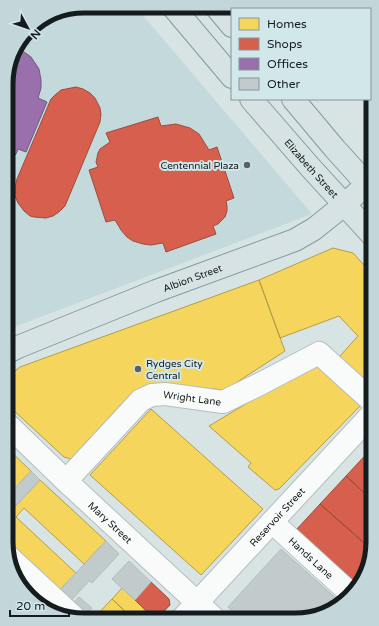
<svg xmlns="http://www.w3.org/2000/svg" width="379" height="626" font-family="'Varela Round',sans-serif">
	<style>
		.built { fill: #c4d9db }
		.homes { fill: #f6d55c; stroke: #b29e49 }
		.shops { fill: #d6604d; stroke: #9c4c3f }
		.offices { fill: #9970ab; stroke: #715780 }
		.building { fill: #c2cbcc; stroke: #b3bbbc }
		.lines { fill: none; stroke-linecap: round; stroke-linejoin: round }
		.minor-casing { stroke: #b5bebf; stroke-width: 24 }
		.major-casing { stroke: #839b9e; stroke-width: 24 }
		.minor { stroke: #f9fbfb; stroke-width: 22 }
		.major { stroke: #d6e2e3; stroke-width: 22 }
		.rail { stroke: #cccfd0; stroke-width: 3; stroke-dasharray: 5 5; stroke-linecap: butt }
		.poi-dot { fill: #596263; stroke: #d2e7ea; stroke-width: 1.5 }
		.labels { text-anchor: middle; stroke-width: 4; stroke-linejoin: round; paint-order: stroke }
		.poi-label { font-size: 10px; fill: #151c1d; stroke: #d2e7ea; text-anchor: end }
		.street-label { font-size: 10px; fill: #151c1d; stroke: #d2e7ea }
		.rim { fill: none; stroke: #151c1d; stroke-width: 5 }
	</style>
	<rect width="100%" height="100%" fill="#d8e3e4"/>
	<path class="built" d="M84,6H135L312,214L6,330L7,74L32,25Z"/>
	<path class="homes" d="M333,248L353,253L373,275L372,382L354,383L332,365L358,336L339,316L280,338L259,280Z
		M259,280L285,351L225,390L171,385H156L132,393L71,459L64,457L11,408L8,403L6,398L7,382L12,373L20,367Z
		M319,360L364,402L279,489L275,490L248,467L251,463L209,426Z
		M151,409L263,509L201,575L90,475Z
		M6,447L31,471L6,498Z
		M40,480L106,541L84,564L24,508L16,517L76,573L57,593L7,546L6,542V516Z
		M122,588L135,600L155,620L122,619L128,614L112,599Z
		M25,589L31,595L33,592L56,612L36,604Z
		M112,599L128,614L122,619H93Z"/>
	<path class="shops" d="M76,87L83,89L90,93L95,98L100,108L101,114L100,122L65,206L59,212L53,216L46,218L34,217L30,216L24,211L18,203L15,196V187L17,179L51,99L55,95L61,90Z
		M158,117L161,126L176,124L190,128L199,134L209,150L217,147L234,198L226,201L227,206V211L225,217L218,224L213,226L216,234L166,252L163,243L151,245L143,244L133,241L127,237L121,230L115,220L106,222L89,170L98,167L96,162L98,153L100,149L110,142L106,133Z
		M373,447V501L346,476Z
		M346,476L373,501V548L372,550L320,504Z
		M320,504L372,550L358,587L296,530Z
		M151,582L169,599L170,605L156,620L135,600Z"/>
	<path class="offices" d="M20,49L31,57L39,69L41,80V88L38,98L47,102L26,152L18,149L16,154L12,158L7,160V74Z"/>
	<path class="building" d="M31,471L40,480L6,516V498Z
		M106,541L119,554L92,583L89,581L68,604L57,593Z
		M281,549L340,602L325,614L296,620H242L228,607Z
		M129,561L151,582L135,600L112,579Z
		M79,597L92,608L84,617L71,605Z"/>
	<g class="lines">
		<g class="minor-casing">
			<g id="minor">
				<path id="s1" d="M6,423L66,481L216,620"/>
				<path id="s2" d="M66,481L141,400L152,395L165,394L223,402L260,384L319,353L373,402"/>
				<path id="s3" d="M272,522L351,594"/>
				<path d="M9,557L76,619"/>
				<path id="s4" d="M181,620L373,413"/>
			</g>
		</g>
		<g class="major-casing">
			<g id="major">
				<path d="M173,7L232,77"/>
				<path d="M216,7L232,26"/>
				<path id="s5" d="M251,99L310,167L373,236"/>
				<path d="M293,99L335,149L373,191"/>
				<path id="s6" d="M6,353L18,347L156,291L295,240L314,229L344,205L367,184"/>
			</g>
		</g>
		<use href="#minor" class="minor"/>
		<use href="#major" class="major"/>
		<path class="rail" d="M310,7L311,9
			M370,86L373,89"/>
	</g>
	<g class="poi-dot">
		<circle cx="247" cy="165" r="4"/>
		<circle cx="138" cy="369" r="4"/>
	</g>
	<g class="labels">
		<g class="poi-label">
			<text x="239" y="169">Centennial Plaza</text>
			<text x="146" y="367" text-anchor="start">Rydges City<tspan x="146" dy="12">Central</tspan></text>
		</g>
		<g class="street-label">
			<text dy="4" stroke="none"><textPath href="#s5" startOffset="92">Elizabeth Street</textPath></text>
			<text dy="4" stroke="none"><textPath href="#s6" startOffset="201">Albion Street</textPath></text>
			<text dy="4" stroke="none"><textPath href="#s2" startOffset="163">Wright Lane</textPath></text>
			<text dy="4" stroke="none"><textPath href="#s4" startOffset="141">Reservoir Street</textPath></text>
			<text dy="4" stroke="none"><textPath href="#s1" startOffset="144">Mary Street</textPath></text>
			<text dy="4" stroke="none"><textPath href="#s3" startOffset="53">Hands Lane</textPath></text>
		</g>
	</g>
	<path d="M0 0H379V626H0ZM84 13H295A71 71 0 0 1 366 84V542A71 71 0 0 1 295 613H84A71 71 0 0 1 13 542V84A71 71 0 0 1 84 13Z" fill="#c3d7da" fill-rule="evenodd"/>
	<path class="rim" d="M84 13H295A71 71 0 0 1 366 84V542A71 71 0 0 1 295 613H84A71 71 0 0 1 13 542V84A71 71 0 0 1 84 13Z"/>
	<rect x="231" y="8" width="140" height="92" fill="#d2e7ea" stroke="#869698"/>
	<rect x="239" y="18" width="20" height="12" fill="#f6d55c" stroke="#869698"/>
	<text x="267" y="28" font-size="12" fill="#151c1d">Homes</text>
	<rect x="239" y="38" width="20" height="12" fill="#d6604d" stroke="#869698"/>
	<text x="267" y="48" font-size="12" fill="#151c1d">Shops</text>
	<rect x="239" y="58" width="20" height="12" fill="#9970ab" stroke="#869698"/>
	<text x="267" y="68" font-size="12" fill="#151c1d">Offices</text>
	<rect x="239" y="78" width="20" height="12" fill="#c2cbcc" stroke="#869698"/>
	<text x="267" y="88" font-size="12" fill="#151c1d">Other</text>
	<g transform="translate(28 28) rotate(130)" stroke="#d2e7ea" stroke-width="3" paint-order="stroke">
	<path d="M0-3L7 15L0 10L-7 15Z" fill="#151c1d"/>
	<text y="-6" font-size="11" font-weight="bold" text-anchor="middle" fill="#151c1d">N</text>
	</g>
	<path d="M10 610v6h59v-6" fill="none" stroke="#151c1d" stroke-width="2"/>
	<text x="16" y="610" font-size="12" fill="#151c1d" stroke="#d2e7ea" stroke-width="3" paint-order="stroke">20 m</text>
</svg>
